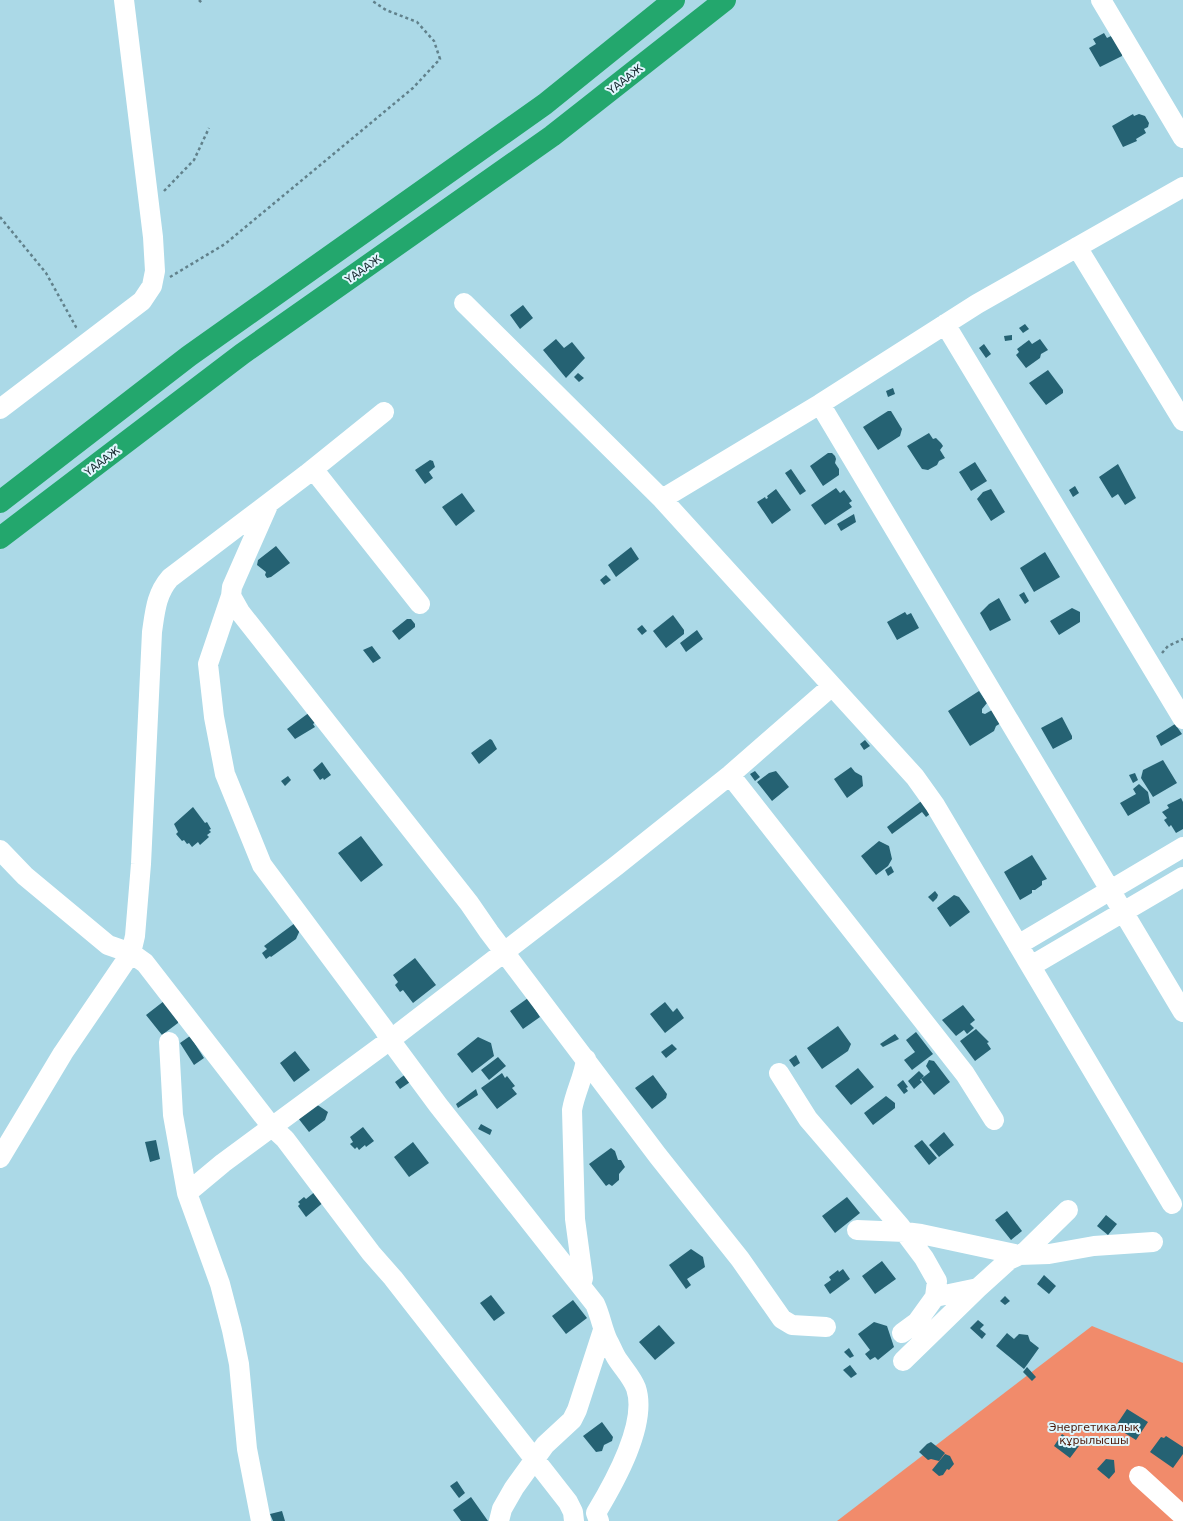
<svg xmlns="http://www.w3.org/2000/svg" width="1183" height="1521" font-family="'DejaVu Sans',sans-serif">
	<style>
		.green { fill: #f18b6b }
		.building { fill: #256273 }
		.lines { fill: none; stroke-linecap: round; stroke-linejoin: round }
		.path { stroke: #61818b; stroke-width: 2.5; stroke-dasharray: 3 3; stroke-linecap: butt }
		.minor { stroke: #fff; stroke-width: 20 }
		.highway { stroke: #23a76d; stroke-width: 22 }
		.labels { text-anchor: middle; stroke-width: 4; stroke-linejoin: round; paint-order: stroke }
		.street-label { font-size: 11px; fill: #182a30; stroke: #dff6fd }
		.park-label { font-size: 11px; fill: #4d1b0b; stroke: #dff6fd }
	</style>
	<rect width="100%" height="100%" fill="#abd9e7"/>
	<path class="green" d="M1092,1326L1183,1363V1521H837Z"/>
	<path class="building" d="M1104,33L1107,38L1111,36L1122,50V56L1100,67L1089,48L1096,44L1093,39Z
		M1133,114L1134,116L1139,114L1145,116L1149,123L1148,127L1144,129L1146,133L1136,139L1137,141L1123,147L1112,126Z
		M523,305L533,318L520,329L510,315Z
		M1025,324L1029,329L1023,333L1019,328Z
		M1012,335V340L1005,341L1004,336Z
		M556,339L564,348L572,342L585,358L566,378L543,350Z
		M1040,339L1048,350L1041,354L1040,358L1026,368L1016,355L1019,352L1017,349L1029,340L1032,344Z
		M984,344L991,354L986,358L979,348Z
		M1048,370L1063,390V393L1046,405L1029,383Z
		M578,373L584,378L579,382L574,377Z
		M893,388L895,394L888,397L886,391Z
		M888,411H891L902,429L900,436L878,450L863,427Z
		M929,433L933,439L936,438L941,443L943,446L940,450L945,458L939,461L937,465L928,470L922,469L907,446Z
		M828,453H832L835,456L836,459L835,463L839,469V475L823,486L810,466Z
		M430,460L433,461L435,467L429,472L433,478L425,484L415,470Z
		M975,462L987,481L971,491L959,472Z
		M1118,464L1136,498L1125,505L1118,494L1112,498L1099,477Z
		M791,469L806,491L800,495L785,473Z
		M1075,486L1079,493L1073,497L1069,490Z
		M836,488L840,493L844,490L852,501L849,503L852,507L825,525L811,505Z
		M776,489L791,510L772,524L757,502L765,497L766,499L768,498L767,496Z
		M991,489L1005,512L991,521L977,499L983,492Z
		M462,493L475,511L456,526L442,507Z
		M854,514L856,522L841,531L837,524Z
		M276,546L290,563L271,577L267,578L265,575L266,572L257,565L258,560Z
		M631,547L639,559L616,577L608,565Z
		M1045,552L1060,577L1034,592L1020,568Z
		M606,575L611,580L604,585L600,580Z
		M1024,592L1029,601L1025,604L1019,595Z
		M999,598L1011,620L990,631L980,613L989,604Z
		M1072,608L1080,612V622L1059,635L1050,621Z
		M905,612L907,615L911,613L919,628L897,640L887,622Z
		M673,615L684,630V634L666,648L653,631Z
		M407,619H411L415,624V627L399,640L392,631Z
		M642,625L647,631L642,635L637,629Z
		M697,630L703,639L686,652L680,643Z
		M372,646L381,658L373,663L363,650Z
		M979,691L987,703L982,709V713L985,714L992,710L1001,723L996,726L994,731L970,746L948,711Z
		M310,712L317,721L313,724L315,727L295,739L287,729Z
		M1062,717L1072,736V739L1053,749L1041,728Z
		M1175,724L1182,734L1161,746L1156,736Z
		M490,739L492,740L497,749L479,764L471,753Z
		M865,740L870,746L864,750L860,744Z
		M1163,760L1177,783L1153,797L1141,778L1143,770Z
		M322,762L331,775L324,780L323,778L320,780L313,770Z
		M851,767L855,772L862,776L863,786L847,798L834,779Z
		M755,771L760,777L755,781L750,774Z
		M776,771L789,787L772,801L757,782L769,773Z
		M1135,773L1138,780L1133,783L1129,775Z
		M288,776L291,780L285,786L281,781Z
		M1139,784L1148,792L1150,803L1128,816L1120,803L1136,794L1133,789Z
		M1181,798L1183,802V829L1176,833L1171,825L1169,827L1164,820L1167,818L1162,812L1169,808L1167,805Z
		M924,799L934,811L926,817L922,812L892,834L887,827Z
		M193,807L205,823L207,822L211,829L209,830L211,832L207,835L209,837L200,845L198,842L192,847L189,843L187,844L184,840L182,841L176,834L178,832L174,824Z
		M361,836L383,865L361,882L338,853Z
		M879,841L889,846L892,859L888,866L876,875L861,856Z
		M1032,855L1047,879L1042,881V885L1035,890H1032V893L1020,900L1004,872Z
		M891,866L894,872L888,876L885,870Z
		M935,891L938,895L937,898L933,902L928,897Z
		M954,895L959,897L970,912L950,927L937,908Z
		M295,923L300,930L296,939L271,957L270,956L266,959L262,953L267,949L264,946Z
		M415,958L436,985L413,1003L403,990L400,992L395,985L398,982L393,975Z
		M528,998L540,1017L523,1029L510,1011Z
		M164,1001L178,1018V1023L162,1035L146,1015Z
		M665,1002L673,1012L677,1008L684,1018L665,1033L650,1014Z
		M963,1005L975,1020L970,1024L974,1028L967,1034L964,1030L956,1036L942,1020Z
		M838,1026L851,1044L848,1051L822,1069L807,1048Z
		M976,1029L989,1042L987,1043L991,1049L975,1061L960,1041Z
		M916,1032L933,1054L912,1070L904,1060L915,1052L906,1040Z
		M895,1034L899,1039L883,1047L880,1044Z
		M190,1036L204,1058L194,1065L180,1043Z
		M478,1037L491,1043L494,1056L472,1073L457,1054Z
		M672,1044L677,1049L666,1058L661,1052Z
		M295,1051L310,1070L294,1082L280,1063Z
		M796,1055L800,1063L794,1067L789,1060Z
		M498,1057L506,1066L489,1080L481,1070Z
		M929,1060L934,1061L950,1082L934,1095L921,1079L930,1072L926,1066Z
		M858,1068L874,1087L851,1105L835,1086Z
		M919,1071L924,1076L920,1080L922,1082L914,1089L908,1081Z
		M407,1073L413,1080L400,1089L395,1082Z
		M502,1073L505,1078L507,1076L515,1086L512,1088L517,1094L497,1109L481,1088Z
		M653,1075L667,1094L666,1098L652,1109L635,1088Z
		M903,1080L908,1087L906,1088L908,1091L904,1094L897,1085Z
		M476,1089L478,1095L458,1108L456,1104Z
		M886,1096L895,1103V1108L873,1125L864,1113Z
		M316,1104L328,1112L325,1120L309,1132L298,1118Z
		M481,1124L492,1130L490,1135L478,1129Z
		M363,1127L374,1141L366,1147L365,1145L359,1150L357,1147L355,1149L350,1144L353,1142L350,1137Z
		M944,1132L954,1145L939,1157L929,1145Z
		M156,1140L160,1159L150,1162L145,1142Z
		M922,1140L937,1158L929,1165L914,1146Z
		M413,1142L429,1163L409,1177L394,1157Z
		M611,1148L615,1151L618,1160H621L625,1167L619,1174V1180L612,1186L609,1184L606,1186L589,1164Z
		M317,1190L325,1201L306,1217L298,1206L300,1204L298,1202L304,1197L306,1199Z
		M847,1197L860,1213L835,1233L822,1216Z
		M1007,1211L1022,1231L1011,1240L995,1220Z
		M1106,1215L1117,1224L1108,1235L1097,1226Z
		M691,1249L703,1257L705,1267L687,1279L691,1285L686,1289L669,1265Z
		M882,1261L896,1279L875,1294L862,1276Z
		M843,1269L850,1279L830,1294L824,1285L831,1280L829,1277L838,1270L839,1272Z
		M1044,1275L1056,1286L1049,1294L1037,1284Z
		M491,1295L505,1313L494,1321L480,1303Z
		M1005,1296L1010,1301L1005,1305L1000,1301Z
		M573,1300L587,1318L566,1334L552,1316Z
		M978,1320L984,1325L980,1329L986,1334L982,1339L970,1328Z
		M874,1322L887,1326L894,1347L878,1360L875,1357L870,1360L865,1354L870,1350L858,1334Z
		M659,1325L675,1343L655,1360L639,1342Z
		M1007,1333L1014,1339L1019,1334L1028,1335L1030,1341L1039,1348L1024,1369L996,1346Z
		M849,1348L854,1356L850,1358L844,1352Z
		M850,1365L857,1374L851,1378L843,1370Z
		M1027,1367L1036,1377L1032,1381L1023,1372Z
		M1127,1409L1148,1422L1136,1440L1115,1427Z
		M602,1422L613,1437L612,1441L604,1445L602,1451L596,1452L583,1436Z
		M1062,1434L1079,1446L1070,1458L1054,1446Z
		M1166,1436L1183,1447V1454L1173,1468L1150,1452L1161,1437L1164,1438Z
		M931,1442L945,1453L939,1461L931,1459L928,1460L919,1452L927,1444Z
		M945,1454L950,1456L954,1464L949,1470L947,1469L943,1475L939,1476L932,1470Z
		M1106,1459L1114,1460L1115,1472L1109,1479L1097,1469Z
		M457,1481L465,1493L459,1498L450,1486Z
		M471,1497L488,1521H461L453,1510Z
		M282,1511L285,1521H273L270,1514Z"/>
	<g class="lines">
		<path class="path" d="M199,0L202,3
			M164,191L194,160L209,128
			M0,217L46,273L76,327L79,329
			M170,277L225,244L413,88L440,59L434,41L417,22L386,10L371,0
			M1162,653L1168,646L1183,639"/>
		<path class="minor" d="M1101,0L1183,138
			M1077,247L1183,421
			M464,303L662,499L915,777L935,805L1172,1204
			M945,324L1183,719
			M820,404L1183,1012
			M0,409L142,301L152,286L155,271L153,237L124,0
			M313,469L420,604
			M662,499L820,404L977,304L1183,187
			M269,503L232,587L231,596L240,612L469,903L489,932L658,1156L740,1259L782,1319L792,1325L826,1327
			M231,596L208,664L214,717L225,774L262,865L384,1029L390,1040L438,1105L595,1304C601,1317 602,1328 608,1341C611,1346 613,1352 616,1357C622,1367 632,1377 636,1388C648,1424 614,1483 596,1513L599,1521
			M730,775L965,1074L994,1120
			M0,850L25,876L108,945L131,953L145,963L272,1127L285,1139L371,1253L393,1278L568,1502L573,1512L574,1521
			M1018,945L1183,847
			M1031,966L1183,877
			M169,1042L173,1115L187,1193L220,1284L232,1330L239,1364L247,1449L261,1521
			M779,1073L808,1119L900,1226L924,1258L937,1281L935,1297L978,1288
			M0,1158L63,1053L131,953L135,936L141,864L152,632C155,612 156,594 170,578L307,474L384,412
			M187,1193L223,1163L390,1040L616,866L730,775L832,686
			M857,1230L905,1232L921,1234L1019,1255L1049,1254L1094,1246L1153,1242
			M581,1285L583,1278L575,1219L572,1110C575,1092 584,1077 586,1059
			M902,1333L917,1322L935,1297
			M903,1361L978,1288L1009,1260L1024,1253L1068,1210
			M1139,1476L1183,1516
			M499,1521L502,1509L514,1488L545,1445L572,1420L577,1410L603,1330"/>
		<path class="highway" d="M0,502L189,356L545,104L674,0
			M0,538L242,354L552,136L725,0"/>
	</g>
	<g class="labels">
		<g class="street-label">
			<text transform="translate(625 79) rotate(-38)" y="4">ҮАААЖ</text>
			<text transform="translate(363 269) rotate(-35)" y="4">ҮАААЖ</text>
			<text transform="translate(102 461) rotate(-37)" y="4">ҮАААЖ</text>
		</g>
		<g class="park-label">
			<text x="1094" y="1431">Энергетикалық<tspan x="1094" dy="13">құрылысшы</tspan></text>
		</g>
	</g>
</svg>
